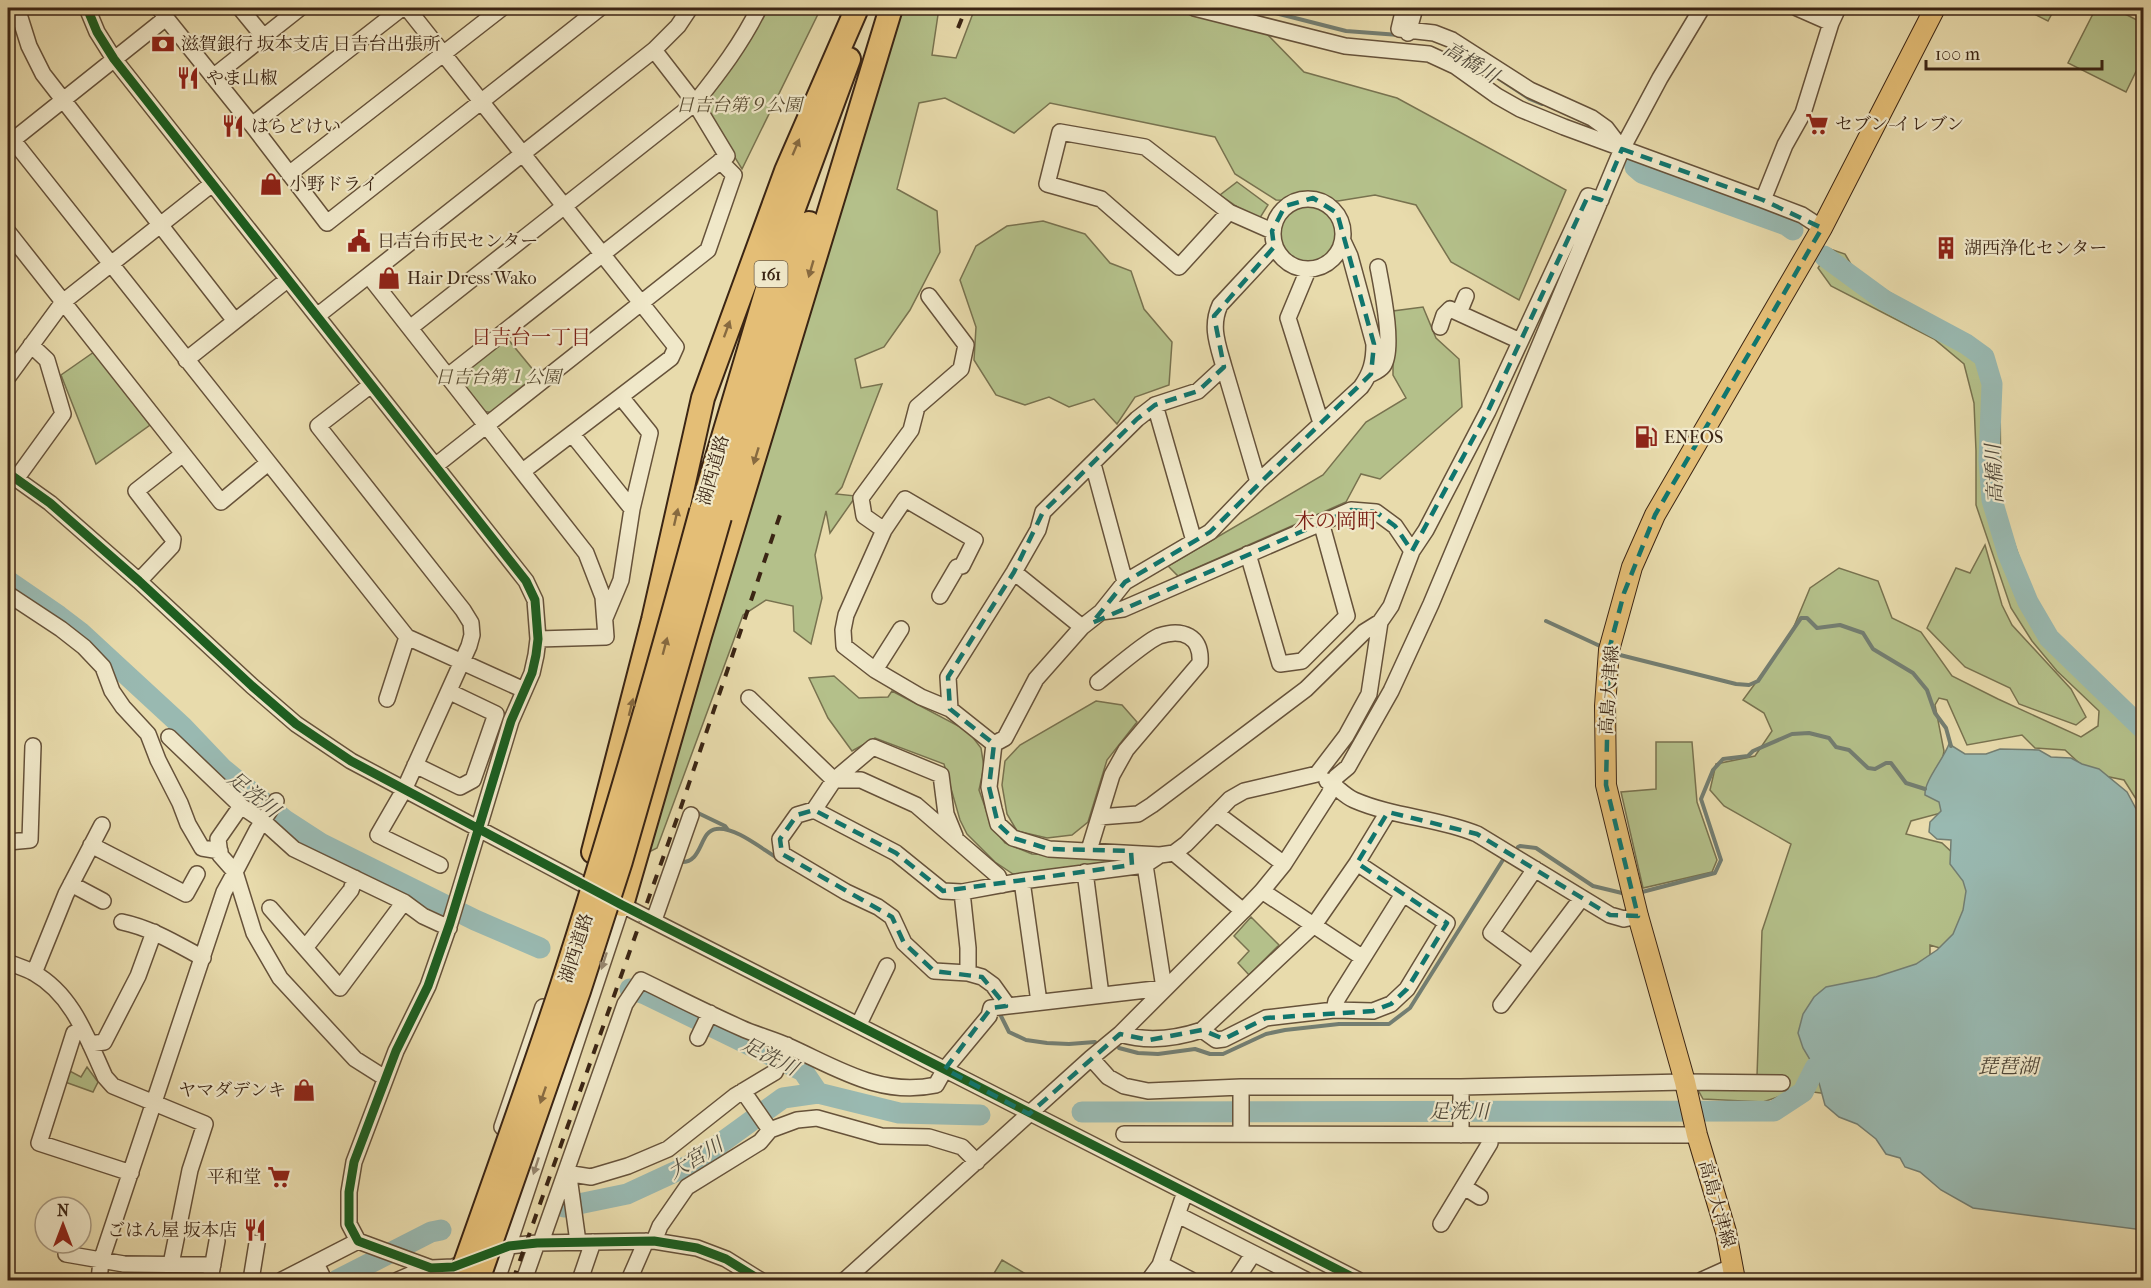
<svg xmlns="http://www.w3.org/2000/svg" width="2151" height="1288" font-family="'IM FELL French Canon','Noto Serif JP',serif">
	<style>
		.green { fill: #b4c08a; stroke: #78724f; stroke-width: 1.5 }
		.water { fill: #99b9b1; stroke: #737e72; stroke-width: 1.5 }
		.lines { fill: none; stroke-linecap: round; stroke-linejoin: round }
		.stream { stroke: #737e72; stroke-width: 4 }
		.river { stroke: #99b9b1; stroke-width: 21 }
		.minor-casing { stroke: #66523a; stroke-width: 18 }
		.major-casing { stroke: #3b2514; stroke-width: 22 }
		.highway-casing { stroke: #3b2514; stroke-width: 26 }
		.minor { stroke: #f0e8c9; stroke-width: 15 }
		.major { stroke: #e4be76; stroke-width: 20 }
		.highway { stroke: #e4be76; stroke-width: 22 }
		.rail { stroke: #3b2514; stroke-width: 4; stroke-dasharray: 10 10; stroke-linecap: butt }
		.highway-bridge-casing { stroke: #3b2514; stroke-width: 26; stroke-linecap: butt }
		.highway-bridge { stroke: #e4be76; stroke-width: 22 }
		.cycleway-casing { stroke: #f0e8c9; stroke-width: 13 }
		.cycleway { stroke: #1b5e20; stroke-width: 9 }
		.oneway { fill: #876a40 }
		.oneway2 { fill: #96866e }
		.marked { fill: none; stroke: #0f766e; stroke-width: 4.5; stroke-dasharray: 12 8; stroke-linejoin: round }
		.labels { text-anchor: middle; stroke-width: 4.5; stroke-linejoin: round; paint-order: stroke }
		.shield { fill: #f0e8c9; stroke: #71604a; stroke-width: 1.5 }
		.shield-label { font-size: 16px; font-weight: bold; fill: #3b2514 }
		.poi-label { font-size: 18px; fill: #3b2514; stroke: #f0e8c9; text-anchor: start }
		.park-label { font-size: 18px; font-style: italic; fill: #594c32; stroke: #f0e8c9 }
		.street-label { font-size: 18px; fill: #3b2514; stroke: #f0e8c9 }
		.water-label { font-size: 20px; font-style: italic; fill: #524a3b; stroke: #f0e8c9 }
		.neighbourhood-label { font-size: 20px; fill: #7a1f14; stroke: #f0e8c9 }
		.quarter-label { font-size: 21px; fill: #7a1f14; stroke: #f0e8c9 }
	</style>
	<rect width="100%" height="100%" fill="#e8dbac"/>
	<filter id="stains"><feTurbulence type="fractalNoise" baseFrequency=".00333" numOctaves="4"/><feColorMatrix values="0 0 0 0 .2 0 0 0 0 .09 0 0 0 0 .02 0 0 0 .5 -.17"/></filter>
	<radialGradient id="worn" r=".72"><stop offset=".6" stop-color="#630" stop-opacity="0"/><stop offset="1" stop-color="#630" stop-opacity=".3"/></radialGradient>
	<path class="green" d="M764,8H821L742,169L705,109L707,96Z
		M901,8H939L932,55L956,58L975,8H1175L1265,32L1304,72L1397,98L1566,190L1519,300L1451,262L1416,205L1375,195L1338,201L1276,200L1235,174L1215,137L1050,103L1014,133L945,98L919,103L897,189L937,211L940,252L910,310L884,347L855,359L861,388L882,384L842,487L836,494L856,496L830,533L826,511L815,555L822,598L811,644L794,631L793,606L766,600L743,615L657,848L649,852L706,637Z
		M2022,8H2055L2048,21Z
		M2096,8H2113L2143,23V57L2126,92L2068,63Z
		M1237,182L1268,205L1258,221L1220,195Z
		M1280 234a28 28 0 1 1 56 0a28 28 0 1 1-56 0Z
		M1043,221L1085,234L1110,263L1131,271L1144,309L1172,342L1169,385L1135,397L1117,424L1094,399L1069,407L1049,397L1025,405L996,395L974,360L976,327L960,280L976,246L1007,226Z
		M1830,249L1845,254L1855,271L1989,354L2000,393L2001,504L2039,615L2121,700L2143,716V810L2124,780L2090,773L2065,750L2035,748L2022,735L1967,745L1947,700L1939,698L1935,705L1944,751L1939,778L1946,796L1941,813L1911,821L1906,834L1942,843L1994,892L1953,952L1930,945V963L1843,1096L1798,1090L1763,1102L1703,1099L1697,1088L1757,1076L1762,931L1791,844L1724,806L1710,790L1716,764L1755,756L1772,731L1764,713L1743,700L1790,636L1810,588L1839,568L1878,581L1892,618L1921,632L1952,676L1998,699L2081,737L2098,726L2099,711L2057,671L2032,641L2011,608L1976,505V451L1974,403L1964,364L1934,339L1831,286L1818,268Z
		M1423,307L1436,338L1459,359L1462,407L1380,479L1361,474L1346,502L1178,576L1168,566L1323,475L1366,422L1406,398L1393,375V311Z
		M507,338L539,377L494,413L482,411L460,383L462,373Z
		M94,352L150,425L96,464L61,375Z
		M1985,545L2002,605L2012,625L2071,689L2086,717L2076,725L2019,704L2010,688L1965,667L1927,628L1956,568L1970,573Z
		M834,676L859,698L888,697L892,691L968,731L981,748L984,767L979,790L992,827L1005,843L1032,854L1120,858L1126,863L1013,874L995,862L967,834L960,820L944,764L875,738L852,751L828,718L809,678Z
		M1096,701L1122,705L1137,722L1107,760L1088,822L1072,835L1047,838L1017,831L1007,814L1002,785L1005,761L1020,745Z
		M1656,742H1692L1697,802L1717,860L1712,872L1643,888L1621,792L1656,789Z
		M1251,917L1279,945L1249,975L1238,963L1249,951L1234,936Z
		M87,1067L98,1082L93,1092L65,1082L68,1070L81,1077Z
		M1002,1260L1036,1280H990Z"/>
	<path class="water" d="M1949,744L1965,754H1986L2000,749L2039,750L2051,757L2071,758L2082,764L2099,769L2127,792L2143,822V1230L1973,1208L1941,1190L1920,1172L1905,1167L1900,1158L1886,1154L1876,1139L1857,1124L1839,1117L1825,1105L1815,1068L1803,1048L1798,1033L1803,1014L1814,997L1826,987L1876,977L1916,964L1937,950L1953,934L1963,910L1966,891L1963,881L1950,864L1951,840L1937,839L1929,832L1930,822L1941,811L1939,802L1925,795C1924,781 1943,760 1949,744Z"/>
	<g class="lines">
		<path class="stream" d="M1256,8L1346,31L1399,35
			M1495,76L1530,99L1542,104
			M1546,621L1600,646
			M1616,654L1736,684L1749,685L1758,681L1801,618H1807L1817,628L1840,625L1863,633L1873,649L1913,673L1927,690L1935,713L1946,728L1951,746
			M698,813L725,826L728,830
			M1518,847L1520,846L1536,848L1593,886L1622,893
			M681,862C703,863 699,831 716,829C735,826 763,850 779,859
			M1642,892L1715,873L1721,860L1701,799L1713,770L1723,759L1748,756L1753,751L1792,734L1809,733L1829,738L1836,747L1849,750L1868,768L1875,769L1886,763H1891L1906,783L1925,789
			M1001,1016L1009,1032L1026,1040L1047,1043L1069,1044L1095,1042
			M1119,1048L1138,1053L1158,1054L1195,1049L1210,1054H1223L1266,1034L1285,1030L1339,1024H1389L1410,1008L1506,855"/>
		<path class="river" d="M1635,167L1642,173L1786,225L1793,230
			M1824,256L1884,300L1966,344L1984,357L1992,384L1989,460L1992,500L2008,554L2028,602L2049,638L2144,730
			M8,581L59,616L80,632L183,727L222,768L285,820L322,844L354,860L475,920L540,948
			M630,989L645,994L803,1071L818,1093L899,1113L980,1115
			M1082,1112L1774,1111L1803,1092L1815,1068L1839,1053
			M564,1207L627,1194L692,1164L783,1098L818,1093
			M337,1280L431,1232L441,1230"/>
		<g class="minor-casing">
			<path id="minor" d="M17,8L29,46L43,74L235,321
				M87,8L97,32L114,59L526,581L535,600L538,639L536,655L532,673L511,721L450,923L428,986L396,1051L354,1162L349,1192V1224L358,1241L431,1268L453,1267L509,1246L537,1243L654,1241L697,1248L726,1259L760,1280
				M159,8L166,18L252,125L327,223L600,8
				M240,8L263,36
				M407,8L676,347L671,358L523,471
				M1194,8L1345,46L1429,54L1455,66L1497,96L1520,109L1564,127L1763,200L1802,215L1822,228
				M1404,8L1399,29L1434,33L1452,40L1530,90L1592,118L1606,128L1622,149
				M1797,8L1831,23
				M1408,33L1415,8
				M213,77L300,8
				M252,125L402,8
				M8,134L407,637L524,690
				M8,144L166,18
				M289,174L502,8
				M1273 234a35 35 0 1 1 70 0a35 35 0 1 1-70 0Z
				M1763,200L1785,145L1803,113L1831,23L1838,8
				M1229,212L1179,267L1101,199L1047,184L1060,132L1145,147L1229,212L1272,231
				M8,232L221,502L268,463
				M1308,270L1288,318L1321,423
				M369,276L586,553L603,597L606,637L538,639
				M929,296L966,345L961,369L917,407L911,430L861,498L864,516L884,530L846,615L843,630L844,646L875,670L921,697L950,709L994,744
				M1459,313L1466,296
				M317,316L654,50L678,26L690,8
				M1440,327L1444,315L1450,309L1520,341
				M410,328L695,103C719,73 742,43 759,8
				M186,360L287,280
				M1224,367L1258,482
				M1371,374C1375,372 1380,370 1383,366C1395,350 1382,288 1378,267
				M448,376L727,156L695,103L654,50
				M8,377L63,302L212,184
				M371,385L318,426L463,610L471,623L472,635L469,646L404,790L378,835L440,865
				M1155,405L1194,541
				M572,434L632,509
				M1093,464L1125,582
				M435,466L708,250L734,175L720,161
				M8,473L50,503L139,581L252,686L296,724L351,761L622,905L1358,1280
				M16,479L63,414L47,360L31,345
				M884,530L905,499L975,540L962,566L957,567L940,596
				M1412,551L1426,530L1488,411L1588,196L1601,200
				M1248,554L1280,664L1302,661L1347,616L1321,522
				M1014,572L1082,627
				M139,581L172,546L173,539L136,491L183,454
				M8,594L61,629L84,647L103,667L112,691L123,707L148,734L158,760L180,803L188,824L202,848L220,851
				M605,618L621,580L632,509L650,433L621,397
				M875,670L901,629
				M749,698L834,780L873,747L941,775L946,814L955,836
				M387,699L407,637
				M950,709L948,677L1014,572L1038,530L1043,512L1137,419L1155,405L1198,391L1224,367C1218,345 1210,327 1220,305L1274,247
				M169,737L241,806L263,821L294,849L404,902L423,916L449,928
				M994,744L1005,738L1036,679L1082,627L1101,612L1125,582L1210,532L1258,482L1361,387C1371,373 1374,362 1374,344L1350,256L1343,241
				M994,744L989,787L994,809L998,824L1013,838L1049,849L1160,855
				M415,765L460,787L473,780L496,714L450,692
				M1327,781C1337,786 1343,795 1354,800C1393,817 1438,818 1477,834L1610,915L1624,919L1638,916
				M241,806L218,839L220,855L235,872L257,830L276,801
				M814,810L896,853L943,891L962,892
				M1216,813L1284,864
				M1099,817L1138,814L1152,805L1306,689L1364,632L1380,622L1391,606L1412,551L1395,526L1376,512L1351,510L1123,609L1101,612
				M8,842L30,840L33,746
				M91,845L186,894L197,874
				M1089,850L1112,775L1126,750L1200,663C1202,636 1182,628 1159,636C1145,642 1112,671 1098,682
				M1174,853L1243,911
				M1085,872L1101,995
				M1022,881L1039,1002
				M71,884L103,901
				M1002,885L998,876L916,805L861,780H834L814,810L797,815L780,839L782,854L846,892L878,907L892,917L904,943L934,971L968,973L982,977L993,985L1008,1006L1164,988L1145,865
				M1262,891L1363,958
				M270,908L340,988L404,902
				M654,920L691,815
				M122,922C151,928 177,944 203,958
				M305,948L351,890L355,878
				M8,962C16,966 26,968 34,973C73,995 87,1038 105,1077L113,1086L205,1124L190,1170L171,1264
				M1532,963L1491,933L1535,869
				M34,973L66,894L102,825
				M968,973V948L962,892L1022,881L1145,865L1160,855L1174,853L1186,844L1230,799L1244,791L1317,774L1346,736L1369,694L1380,622
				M1501,1005L1581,899
				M1334,1010L1336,1001L1403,894
				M859,1024L887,966
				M83,1030L74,1033L39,1143L131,1173
				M1202,1030L1216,1040L1224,1039L1266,1018L1334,1010L1373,1011L1391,1004L1407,989L1447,923L1357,863
				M1120,1034C1147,1042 1175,1039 1202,1030L1314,925L1357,863L1388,812
				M698,1038L710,1013
				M90,1044L104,1042L138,976L154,932
				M1091,1058L1108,1077L1124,1086L1148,1091L1241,1087H1461L1685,1082L1782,1083
				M1241,1087V1134
				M743,1091L770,1130
				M502,1127L543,1007
				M1124,1134L1697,1135
				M1461,1135V1087
				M1464,1187L1480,1197
				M1178,1215L1306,1280
				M1441,1224L1490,1143V1135
				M654,1241L660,1226L687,1187L760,1142L770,1130L797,1120L817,1118L881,1136L929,1137L962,1147L977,1162
				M541,1242L625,1004L641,980C674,996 707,1013 741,1028C756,1035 773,1039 788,1046C837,1068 880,1097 936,1085L945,1069L989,1016L991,1008L1008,1006
				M578,1242L570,1184L566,1173L591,1177L628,1166L668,1149L735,1096L775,1072L787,1045
				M66,1254L124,1264L213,1265
				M316,1263L324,1280
				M1166,1267L1191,1280
				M99,1280L101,1261L224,892L235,872L254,933L280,978L355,1059L385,1078
				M210,1280L217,1241
				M251,1280L257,1243
				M282,1280L358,1241
				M398,1280L412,1274L419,1264
				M497,1280L622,905
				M524,1280L537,1243
				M580,1280L593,1242
				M629,1280L646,1241
				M845,1280L1091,1058L1120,1034L1243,911L1262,891L1284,864L1329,794L1336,777L1348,767L1391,691L1431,604L1622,149L1660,78L1702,8
				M1149,1280L1160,1265L1185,1192
				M1236,1280L1253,1254
				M1702,1280L1733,1266"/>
		</g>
		<g class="major-casing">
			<path id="major" d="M1735,1280L1726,1232L1697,1135L1685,1082L1638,916L1606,785L1605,706L1609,650L1632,567L1655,515L1822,228L1935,8"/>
		</g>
		<g class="highway-casing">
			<path id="highway" d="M701,511L779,249L849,59
				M720,517L761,378L809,223
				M593,852L653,620L703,398L786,171L857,8
				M622,905L700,636L891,8"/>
		</g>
		<use href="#minor" class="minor"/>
		<use href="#major" class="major"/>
		<use href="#highway" class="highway"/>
		<path class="rail" d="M958,28L966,8
			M513,1280L680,810L780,515"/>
		<g class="highway-bridge-casing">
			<path id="highway-bridge" d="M459,1280C494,1182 529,1084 562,985C613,828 658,670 701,511
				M478,1280L579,991L621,861L720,517"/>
		</g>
		<use href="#highway-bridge" class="highway-bridge"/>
		<g class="cycleway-casing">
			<path id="cycleway" d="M87,8L97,32L114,59L526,581L535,600L538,639L536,655L532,673L511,721L450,923L428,986L396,1051L354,1162L349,1192V1224L358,1241L431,1268L453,1267L509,1246L537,1243L654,1241L697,1248L726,1259L760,1280
				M8,473L50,503L139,581L252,686L296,724L351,761L622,905L1358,1280"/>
		</g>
		<use href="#cycleway" class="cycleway"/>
	</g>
	<defs><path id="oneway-solid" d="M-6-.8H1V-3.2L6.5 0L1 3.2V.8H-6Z" transform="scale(1.5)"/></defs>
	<g class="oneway">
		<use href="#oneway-solid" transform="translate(796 147) rotate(-67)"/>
		<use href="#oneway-solid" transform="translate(811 269) rotate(106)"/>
		<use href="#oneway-solid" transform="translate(727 329) rotate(-70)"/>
		<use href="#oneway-solid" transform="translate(756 456) rotate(107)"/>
		<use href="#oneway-solid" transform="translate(676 517) rotate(-77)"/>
		<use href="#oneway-solid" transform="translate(665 646) rotate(-75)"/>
		<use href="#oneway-solid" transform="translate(631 707) rotate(-76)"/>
		<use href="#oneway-solid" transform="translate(543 1095) rotate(109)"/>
	</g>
	<g class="oneway2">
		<use href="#oneway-solid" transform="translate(604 961) rotate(108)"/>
		<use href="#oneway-solid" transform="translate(536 1166) rotate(108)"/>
	</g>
	<path class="marked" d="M1622,149L1763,200L1822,228L1655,515L1624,593L1609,650L1606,785L1638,916L1610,915L1477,834L1388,812L1357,863L1447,923L1407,989L1391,1004L1373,1011L1266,1018L1224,1039L1202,1030L1149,1040L1120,1034L1029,1114L945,1069L991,1008L1006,1006L982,977L934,971L904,943L892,917L782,854L780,839L797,815L814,810L896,853L943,891L1132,865L1131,851L1049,849L1013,838L998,824L989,787L994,744L950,709L948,677L1014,572L1043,512L1137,419L1155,405L1198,391L1224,367L1214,316L1274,247L1272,231L1285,206L1313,198L1337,213L1374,344L1371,374L1210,532L1125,582L1092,623L1351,510L1376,512L1395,526L1412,551L1488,411L1588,196L1601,200Z"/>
	<defs>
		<g id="bank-bare" transform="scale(1.8)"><path d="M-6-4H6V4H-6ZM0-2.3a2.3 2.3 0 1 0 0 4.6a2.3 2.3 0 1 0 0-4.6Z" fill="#8f2418" stroke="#f0e8c9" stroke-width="2.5" paint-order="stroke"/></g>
		<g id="restaurant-bare" transform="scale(1.8)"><path d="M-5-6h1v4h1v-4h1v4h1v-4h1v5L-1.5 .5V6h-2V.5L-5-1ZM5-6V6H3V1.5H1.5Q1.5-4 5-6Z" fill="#8f2418" stroke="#f0e8c9" stroke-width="2.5" paint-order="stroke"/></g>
		<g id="supermarket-bare" transform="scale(1.8)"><path d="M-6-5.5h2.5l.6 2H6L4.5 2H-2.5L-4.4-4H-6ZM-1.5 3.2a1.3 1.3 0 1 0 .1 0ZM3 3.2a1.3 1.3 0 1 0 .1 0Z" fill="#8f2418" stroke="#f0e8c9" stroke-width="2.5" paint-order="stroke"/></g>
		<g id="shop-bare" transform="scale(1.8)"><path d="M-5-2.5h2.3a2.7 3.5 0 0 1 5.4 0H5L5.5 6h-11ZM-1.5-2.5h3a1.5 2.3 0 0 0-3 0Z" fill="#8f2418" stroke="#f0e8c9" stroke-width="2.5" paint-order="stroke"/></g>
		<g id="civic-bare" transform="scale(1.8)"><path d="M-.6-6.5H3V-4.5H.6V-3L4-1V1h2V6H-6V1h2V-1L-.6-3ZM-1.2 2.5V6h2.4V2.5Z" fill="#8f2418" stroke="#f0e8c9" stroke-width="2.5" paint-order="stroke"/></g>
		<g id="building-bare" transform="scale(1.8)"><path d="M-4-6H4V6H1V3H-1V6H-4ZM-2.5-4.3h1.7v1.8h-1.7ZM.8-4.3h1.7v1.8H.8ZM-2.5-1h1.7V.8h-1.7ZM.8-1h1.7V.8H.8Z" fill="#8f2418" stroke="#f0e8c9" stroke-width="2.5" paint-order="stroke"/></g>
		<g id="fuel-bare" transform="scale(1.8)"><path d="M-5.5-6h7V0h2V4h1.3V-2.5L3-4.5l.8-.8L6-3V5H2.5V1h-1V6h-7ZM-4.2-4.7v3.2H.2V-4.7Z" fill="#8f2418" stroke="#f0e8c9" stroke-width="2.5" paint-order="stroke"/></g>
	</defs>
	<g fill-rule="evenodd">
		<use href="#bank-bare" x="163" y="44"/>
		<use href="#restaurant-bare" x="188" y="78"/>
		<use href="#supermarket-bare" x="1817" y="124"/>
		<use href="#restaurant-bare" x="233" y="126"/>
		<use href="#shop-bare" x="271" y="184"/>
		<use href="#civic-bare" x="359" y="241"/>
		<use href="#building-bare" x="1946" y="248"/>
		<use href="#shop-bare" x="389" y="278"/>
		<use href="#fuel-bare" x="1646" y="437"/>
		<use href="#shop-bare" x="304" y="1090"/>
		<use href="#supermarket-bare" x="279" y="1177"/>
		<use href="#restaurant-bare" x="255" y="1230"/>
	</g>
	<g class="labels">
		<rect class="shield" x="754.5" y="261" width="33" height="26" rx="4.5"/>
		<g class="shield-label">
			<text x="771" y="280">161</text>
		</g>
		<g class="poi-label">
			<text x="181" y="50">滋賀銀行 坂本支店 日吉台出張所</text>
			<text x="206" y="84">やま山椒</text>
			<text x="1835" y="130">セブン-イレブン</text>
			<text x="251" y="132">はらどけい</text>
			<text x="289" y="190">小野ドライ</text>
			<text x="377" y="247">日吉台市民センター</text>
			<text x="1964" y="254">湖西浄化センター</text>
			<text x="407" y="284">Hair Dress Wako</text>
			<text x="1664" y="443">ENEOS</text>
			<text x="286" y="1096" text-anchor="end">ヤマダデンキ</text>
			<text x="261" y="1183" text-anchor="end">平和堂</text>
			<text x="237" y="1236" text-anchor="end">ごはん屋 坂本店</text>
		</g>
		<g class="park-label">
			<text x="739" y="111">日吉台第９公園</text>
			<text x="498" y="383">日吉台第１公園</text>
		</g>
		<g class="street-label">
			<text transform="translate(713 470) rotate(-74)" y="6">湖西道路</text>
			<text transform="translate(1609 690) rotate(-86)" y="6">高島大津線</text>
			<text transform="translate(576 948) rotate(-72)" y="6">湖西道路</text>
			<text transform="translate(1717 1204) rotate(74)" y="6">高島大津線</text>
		</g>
		<g class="water-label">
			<text transform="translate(1471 62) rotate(31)" y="7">高橋川</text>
			<text transform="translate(1994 474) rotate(-93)" y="7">高橋川</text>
			<text transform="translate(254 794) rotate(39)" y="7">足洗川</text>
			<text transform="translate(770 1056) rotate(27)" y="7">足洗川</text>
			<text x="2008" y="1073">琵琶湖</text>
			<text x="1459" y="1118">足洗川</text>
			<text transform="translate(695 1158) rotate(-31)" y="7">大宮川</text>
		</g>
		<g class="neighbourhood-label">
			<text x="531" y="344">日吉台一丁目</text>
		</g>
		<g class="quarter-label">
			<text x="1336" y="528">木の岡町</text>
		</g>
	</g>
	<rect width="2151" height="1288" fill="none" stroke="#e8dbac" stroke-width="30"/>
	<rect x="9" y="9" width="2133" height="1270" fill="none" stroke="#3b2514" stroke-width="3"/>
	<rect x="15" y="15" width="2121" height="1258" fill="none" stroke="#3b2514" stroke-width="1.5"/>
	<g transform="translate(63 1225)"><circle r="28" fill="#f0e8c9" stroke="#a89a81" stroke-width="1.5"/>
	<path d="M0-4.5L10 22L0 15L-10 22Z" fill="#8f2418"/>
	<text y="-9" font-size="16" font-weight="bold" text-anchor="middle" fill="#3b2514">N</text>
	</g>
	<path d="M1926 60v9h176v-9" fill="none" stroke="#3b2514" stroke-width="3"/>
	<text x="1935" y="60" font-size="18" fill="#3b2514" stroke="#f0e8c9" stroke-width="4.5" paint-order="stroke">100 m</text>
	<rect width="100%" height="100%" filter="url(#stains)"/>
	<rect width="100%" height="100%" fill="url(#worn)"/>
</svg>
